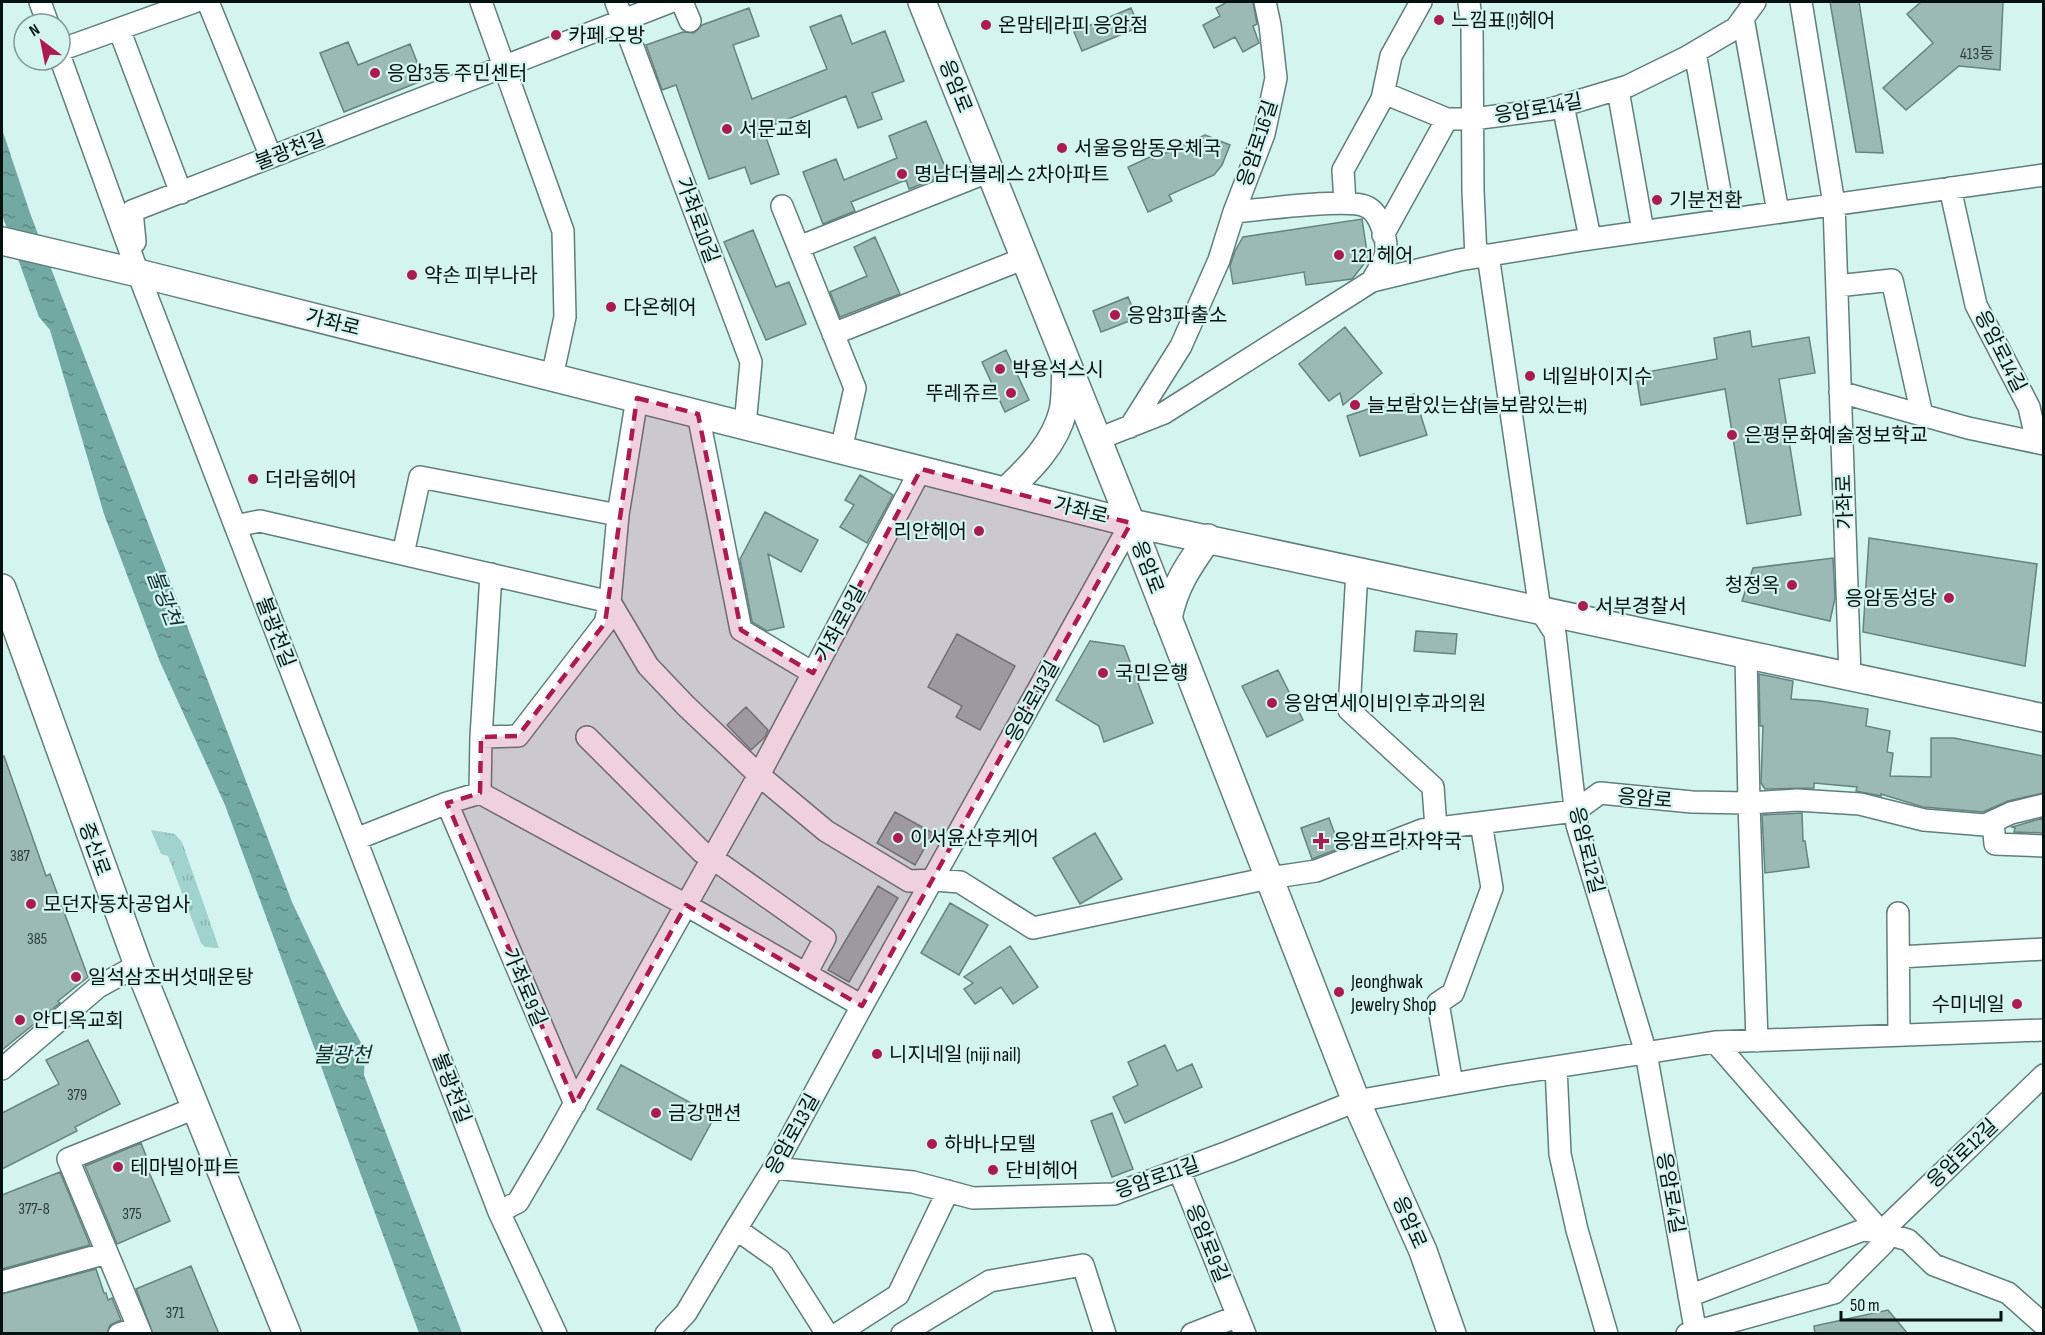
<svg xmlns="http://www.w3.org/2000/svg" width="2045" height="1335" font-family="'Sofia Sans Condensed','Noto Sans KR',sans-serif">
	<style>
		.grass { fill: url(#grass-tufts) }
		.water { fill: url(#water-ripples) }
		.building { fill: #9bbab6; stroke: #65837f; stroke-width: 1.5 }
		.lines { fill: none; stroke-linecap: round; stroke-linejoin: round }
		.minor-casing { stroke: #607e7a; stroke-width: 24 }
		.major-casing { stroke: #607e7a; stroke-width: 30 }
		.minor { stroke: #fff; stroke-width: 21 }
		.major { stroke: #fff; stroke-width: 27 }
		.marked { fill: #ac1b50; fill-opacity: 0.2; stroke: #ac1b50; stroke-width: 4.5; stroke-dasharray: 12 8; stroke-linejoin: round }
		.poi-dot { fill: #ac1b50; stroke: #d4f4f0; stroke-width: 2 }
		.labels { text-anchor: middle; stroke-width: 4.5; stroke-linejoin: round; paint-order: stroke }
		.number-label { font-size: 16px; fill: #2b3c3a }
		.poi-label { font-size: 20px; fill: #061210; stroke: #d4f4f0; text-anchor: start }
		.street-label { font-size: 20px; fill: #061210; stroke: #d4f4f0 }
		.water-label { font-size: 21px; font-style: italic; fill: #15322f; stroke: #d4f4f0 }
	</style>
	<defs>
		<pattern id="grass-tufts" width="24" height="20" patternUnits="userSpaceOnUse" patternTransform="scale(1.5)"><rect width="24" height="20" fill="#a0d3cd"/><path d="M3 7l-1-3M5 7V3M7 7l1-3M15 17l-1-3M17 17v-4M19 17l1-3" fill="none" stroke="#88b4af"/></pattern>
		<pattern id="water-ripples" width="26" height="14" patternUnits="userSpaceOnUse" patternTransform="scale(1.5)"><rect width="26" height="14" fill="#72aaa3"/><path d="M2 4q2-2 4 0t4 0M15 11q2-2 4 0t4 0" fill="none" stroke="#5c8983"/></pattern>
	</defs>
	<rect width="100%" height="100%" fill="#d4f4f0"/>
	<path class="grass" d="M151,830L175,834L182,842L219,948L205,947L201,943L168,856L161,854Z"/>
	<path class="water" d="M2,129L30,213L292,902L341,1006L365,1050L364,1075L462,1333H419L225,805L160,662L104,514L50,330L39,317L2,215Z"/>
	<path class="building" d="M1227,2H1253L1257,24L1253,26L1259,43L1243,52L1235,37L1214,48L1203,25L1220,16L1216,8Z
		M1830,2H1859L1883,153L1856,152Z
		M1921,2H2003L2000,70L1959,66L1906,110L1883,88L1933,43L1907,14Z
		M749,8L759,36L733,45L752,99L827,69L810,27L841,15L852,44L885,31L904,81L872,93L882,119L858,128L846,96L763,129L779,174L751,184L745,167L709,179L676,85L662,90L646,45L683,32L694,33L702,25Z
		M1131,8L1139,27L1082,51L1074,32Z
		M348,42L358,65L410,44L424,80L344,112L320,53Z
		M926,121L948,174L909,189L906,180L851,202L855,211L823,224L803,172L836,159L844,180L897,158L889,136Z
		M1205,135L1230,145L1222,165L1214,175L1169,195L1172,201L1148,212L1128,167L1152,156L1153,159Z
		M1362,219L1368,259L1352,279L1306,285L1304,272L1233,284L1230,266L1235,251L1243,237Z
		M753,230L776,287L789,282L806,324L766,340L724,242Z
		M875,237L900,294L840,317L830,292L867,276L854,247Z
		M1128,297L1137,318L1101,332L1093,311Z
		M1345,327L1382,373L1343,405L1340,393L1329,401L1299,364Z
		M1750,331L1752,347L1809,337L1815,373L1779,379L1801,515L1747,524L1725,389L1641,405L1636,374L1717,359L1714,338Z
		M1006,350L1029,400L1005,412L982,362Z
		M1414,394L1427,435L1360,456L1347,416Z
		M860,475L893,495L867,543L840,527L854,505L845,500Z
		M765,512L818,540L801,572L768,554L784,627L767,631L752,622L740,559Z
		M1869,538L2037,564L2025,666L1863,632Z
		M1833,558L1835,598L1830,621L1742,601L1753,568Z
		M1416,631L1457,634L1455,654L1414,651Z
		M957,634L1015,666L980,730L956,717L962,706L928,687Z
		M1090,641L1124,646L1153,723L1104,742L1099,726L1056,700Z
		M1278,670L1303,720L1267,737L1242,686Z
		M1759,674L1793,681L1791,699L1820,701L1868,709L1866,726L1890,731L1887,752L1893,753L1890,776L1931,777V738H1954L2043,756V793L2008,801L1983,812L1923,807L1881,794V796L1856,791L1857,787L1814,783V788L1765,789L1761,783L1763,726H1760Z
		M746,707L768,730L765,737L751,750L727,725Z
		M4,756L46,876L50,874L88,977L58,1001L60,1003L2,1050V757Z
		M895,812L933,833L915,865L877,843Z
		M1802,813L1803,841H1805L1809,867L1765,873L1762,815Z
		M1329,818L1340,848L1312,859L1301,828Z
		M2043,818V833L2014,832L2015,828L2012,827Z
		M1095,833L1122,879L1080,904L1053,858Z
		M878,886L898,898L849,982L828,970Z
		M950,903L988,925L959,975L921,953Z
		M1010,946L1038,987L1013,1004L1001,987L975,1004L964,989L973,983L964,977Z
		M88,1040L120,1104L75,1127L77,1131L2,1169V1113L59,1084L46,1060Z
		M1165,1045L1177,1071L1192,1064L1202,1087L1125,1123L1113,1097L1138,1085L1128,1062Z
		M621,1065L715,1116L691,1160L597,1109Z
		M1112,1113L1133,1169L1112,1177L1091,1121Z
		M141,1143L152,1171L149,1172L170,1221L117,1244L85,1166Z
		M60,1172L90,1245L2,1269V1195Z
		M191,1266L219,1334H153L136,1289Z
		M96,1269L104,1293H106L108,1300L112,1298L121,1320L110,1325L107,1333L2,1334V1294Z
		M1888,1310L1908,1334H1815L1814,1326Z"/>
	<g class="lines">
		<g class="minor-casing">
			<path id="minor" d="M40,2L48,24
				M208,2L271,157
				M481,2L563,231L565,317L552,377
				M616,2L751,362L745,425
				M682,2L690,21
				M1469,2L1472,28L1473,191L1476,257
				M1801,2L1834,204L1850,677
				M1743,18L1778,212
				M119,29L181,193
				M60,50L194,2
				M1695,52L1725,220
				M60,57L138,273L499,1212L556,1334
				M1618,90L1643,231
				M1384,93L1447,119H1473L1551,109L1628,86L1685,58L1736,28L1755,2
				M1563,105L1590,238
				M1950,188L1976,305L2029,407L2037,442
				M1345,203L1343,170L1382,99L1391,56L1421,2
				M782,206L855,388L841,450
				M1234,212C1259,210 1349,197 1367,207C1380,213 1387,238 1386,252C1385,261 1376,273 1372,281
				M1383,235L1447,119
				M135,242L132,211L670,2
				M799,247L990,171
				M1488,255L1540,610L1555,633L1577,825L1646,1053L1696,1334
				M1837,286L1892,280L1922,415
				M833,334L1025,258
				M1840,392L1968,428L2044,444
				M698,414L741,630L813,673
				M1130,427L1181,346L1219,260L1234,212L1264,134L1276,78L1270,25L1265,2
				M1098,439L1164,413L1372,281L1459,260L1576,241L2044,175
				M235,526L260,521L610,602
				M403,554L420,477L618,515
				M1357,571L1349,710L1433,787L1436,828
				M610,602L648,666L686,706L759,775L826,831L909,881L934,880L960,882L1033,928L1269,878L1316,871L1422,830L1575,811L1600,793L1692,802L1749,803L1797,800L1860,804L1924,820L1985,825L2011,813L2044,805
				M1746,655L1749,803L1757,1041
				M481,737L518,736L605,623L610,602L618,515L637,398
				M587,737L702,852L712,858L825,938L806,974
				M480,793L686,905L862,1006
				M480,793L481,737L491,574
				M447,803L575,1104
				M1993,822L1995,844L2044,846
				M356,839L447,803L480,793
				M1898,913L1899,1035
				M1899,957L2044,949
				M1715,1042L1881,1232L1908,1240L1934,1265L2008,1293L2044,1325
				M1556,1067L1560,1154L1577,1230L1607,1334
				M2,1069L98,987L138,965
				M1452,1084L1438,1003L1453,993L1492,888L1481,823
				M774,1168L913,1182L973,1198L1114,1194L1228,1152L1356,1101L1504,1075L1715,1042L2044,1030
				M1179,1170L1245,1334
				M499,1212L518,1202L552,1144L759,775L921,469
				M736,1229L780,1260L827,1334
				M1881,1232L2044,1075
				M2,1282L107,1253
				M1689,1296L1863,1230L1881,1232
				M119,1334L138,1328
				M141,1334L68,1159L195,1108
				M666,1334L686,1313L736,1229L774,1168L862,1006L1131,523
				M837,1334L898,1295L948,1191
				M902,1334L990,1281L1083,1265L1105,1334
				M1192,1334L1238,1316
				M1687,1334L1834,1293L1884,1243L1881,1232"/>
		</g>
		<g class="major-casing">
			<path id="major" d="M922,2L1131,523L1356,1101L1423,1251L1452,1334
				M2,241L138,273L1131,523L2044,718
				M1006,491C1030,468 1055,444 1063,411C1066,397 1065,382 1066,368
				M2,588L138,965L287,1334
				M1168,619C1174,586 1189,565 1208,538"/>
		</g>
		<use href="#minor" class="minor"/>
		<use href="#major" class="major"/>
	</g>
	<path class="marked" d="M637,398L698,414L741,630L813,673L921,469L1131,523L862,1006L686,905L575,1104L447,803L480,793L481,737L518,736L605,623Z"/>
	<g class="poi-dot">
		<circle cx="1439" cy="20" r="6"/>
		<circle cx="986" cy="25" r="6"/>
		<circle cx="556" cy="35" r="6"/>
		<circle cx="375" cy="73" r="6"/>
		<circle cx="727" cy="129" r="6"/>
		<circle cx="1062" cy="148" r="6"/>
		<circle cx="902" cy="174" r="6"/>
		<circle cx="1657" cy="200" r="6"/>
		<circle cx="1339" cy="255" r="6"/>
		<circle cx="412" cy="275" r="6"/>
		<circle cx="611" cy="307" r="6"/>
		<circle cx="1115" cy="315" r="6"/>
		<circle cx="1000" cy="369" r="6"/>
		<circle cx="1530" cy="376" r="6"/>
		<circle cx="1011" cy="393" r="6"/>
		<circle cx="1355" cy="405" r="6"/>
		<circle cx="1732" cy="435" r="6"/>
		<circle cx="253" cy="479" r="6"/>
		<circle cx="979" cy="531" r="6"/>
		<circle cx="1792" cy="585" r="6"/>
		<circle cx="1949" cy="598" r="6"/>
		<circle cx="1583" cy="606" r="6"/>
		<circle cx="1103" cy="673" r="6"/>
		<circle cx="1272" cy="703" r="6"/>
		<circle cx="898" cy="838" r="6"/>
		<path d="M1318 832h6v6h6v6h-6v6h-6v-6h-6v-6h6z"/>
		<circle cx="31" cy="904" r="6"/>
		<circle cx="76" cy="977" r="6"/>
		<circle cx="1339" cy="992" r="6"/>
		<circle cx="2017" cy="1004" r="6"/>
		<circle cx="20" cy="1020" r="6"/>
		<circle cx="877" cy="1054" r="6"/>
		<circle cx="656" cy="1113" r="6"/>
		<circle cx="932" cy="1144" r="6"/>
		<circle cx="118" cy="1167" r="6"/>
		<circle cx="993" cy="1170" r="6"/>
	</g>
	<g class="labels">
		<g class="number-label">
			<text x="1977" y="59">413동</text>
			<text x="20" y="861">387</text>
			<text x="37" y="944">385</text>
			<text x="77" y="1100">379</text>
			<text x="34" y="1214">377-8</text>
			<text x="132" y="1219">375</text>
			<text x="175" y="1318">371</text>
		</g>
		<g class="poi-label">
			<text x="1451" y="27">느낌표(!)헤어</text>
			<text x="998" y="32">온맘테라피 응암점</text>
			<text x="568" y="42">카페 오방</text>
			<text x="387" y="80">응암3동 주민센터</text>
			<text x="739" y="136">서문교회</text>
			<text x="1074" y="155">서울응암동우체국</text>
			<text x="914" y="181">명남더블레스 2차아파트</text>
			<text x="1669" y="207">기분전환</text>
			<text x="1351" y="262">121 헤어</text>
			<text x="424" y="282">약손 피부나라</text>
			<text x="623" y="314">다온헤어</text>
			<text x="1127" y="322">응암3파출소</text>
			<text x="1012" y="376">박용석스시</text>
			<text x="1542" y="383">네일바이지수</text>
			<text x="999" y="400" text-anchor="end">뚜레쥬르</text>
			<text x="1367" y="412">늘보람있는샵(늘보람있는#)</text>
			<text x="1744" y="442">은평문화예술정보학교</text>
			<text x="265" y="486">더라움헤어</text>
			<text x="967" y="538" text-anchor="end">리안헤어</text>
			<text x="1780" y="592" text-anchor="end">청정옥</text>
			<text x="1937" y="605" text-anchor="end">응암동성당</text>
			<text x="1595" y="613">서부경찰서</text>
			<text x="1115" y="680">국민은행</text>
			<text x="1284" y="710">응암연세이비인후과의원</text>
			<text x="910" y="845">이서윤산후케어</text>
			<text x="1333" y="848">응암프라자약국</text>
			<text x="43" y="911">모던자동차공업사</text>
			<text x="88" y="984">일석삼조버섯매운탕</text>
			<text x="1351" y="988">Jeonghwak<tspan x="1351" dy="23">Jewelry Shop</tspan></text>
			<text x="2005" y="1011" text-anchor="end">수미네일</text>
			<text x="32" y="1027">안디옥교회</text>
			<text x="889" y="1061">니지네일 (niji nail)</text>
			<text x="668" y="1120">금강맨션</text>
			<text x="944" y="1151">하바나모텔</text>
			<text x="130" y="1174">테마빌아파트</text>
			<text x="1005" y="1177">단비헤어</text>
		</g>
		<g class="street-label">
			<text transform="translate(956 86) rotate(68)" y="7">응암로</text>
			<text transform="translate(1538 108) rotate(-10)" y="7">응암로14길</text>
			<text transform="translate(1257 143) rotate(-72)" y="7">응암로16길</text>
			<text transform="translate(290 150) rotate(-21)" y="7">불광천길</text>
			<text transform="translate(698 220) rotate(70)" y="7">가좌로10길</text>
			<text transform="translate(333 322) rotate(14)" y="7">가좌로</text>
			<text transform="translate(2001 351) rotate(63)" y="7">응암로14길</text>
			<text transform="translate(1844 502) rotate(-92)" y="7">가좌로</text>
			<text transform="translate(1081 510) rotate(14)" y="7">가좌로</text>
			<text transform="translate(1148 567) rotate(69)" y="7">응암로</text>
			<text transform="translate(840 623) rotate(-62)" y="7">가좌로9길</text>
			<text transform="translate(276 632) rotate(69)" y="7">불광천길</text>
			<text transform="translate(1032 701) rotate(-61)" y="7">응암로13길</text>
			<text transform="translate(1645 798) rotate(5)" y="7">응암로</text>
			<text transform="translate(95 849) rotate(70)" y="7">증산로</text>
			<text transform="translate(1587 850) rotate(76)" y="7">응암로12길</text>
			<text transform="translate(525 987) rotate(67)" y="7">가좌로9길</text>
			<text transform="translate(452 1088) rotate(69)" y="7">불광천길</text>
			<text transform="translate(792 1134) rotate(-61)" y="7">응암로13길</text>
			<text transform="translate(1962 1153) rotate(-44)" y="7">응암로12길</text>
			<text transform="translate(1157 1177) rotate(-19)" y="7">응암로11길</text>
			<text transform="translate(1671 1193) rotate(80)" y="7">응암로4길</text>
			<text transform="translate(1410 1222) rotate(66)" y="7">응암로</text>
			<text transform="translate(1208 1243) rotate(68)" y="7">응암로9길</text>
		</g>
		<g class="water-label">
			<text transform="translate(164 598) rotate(69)" y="7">불광천</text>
			<text x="342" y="1062">불광천</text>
		</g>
	</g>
	<rect width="2045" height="1335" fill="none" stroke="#061210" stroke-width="6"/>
	<g transform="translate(42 42) rotate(328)"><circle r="28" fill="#d4f4f0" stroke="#829a96" stroke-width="1.5"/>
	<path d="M0-4.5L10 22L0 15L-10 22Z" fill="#ac1b50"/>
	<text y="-9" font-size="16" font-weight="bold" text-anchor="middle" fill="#061210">N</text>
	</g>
	<path d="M1841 1311v9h160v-9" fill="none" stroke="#061210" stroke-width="3"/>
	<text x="1850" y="1311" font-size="18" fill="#061210" stroke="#d4f4f0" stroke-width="4.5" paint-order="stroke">50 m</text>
</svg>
